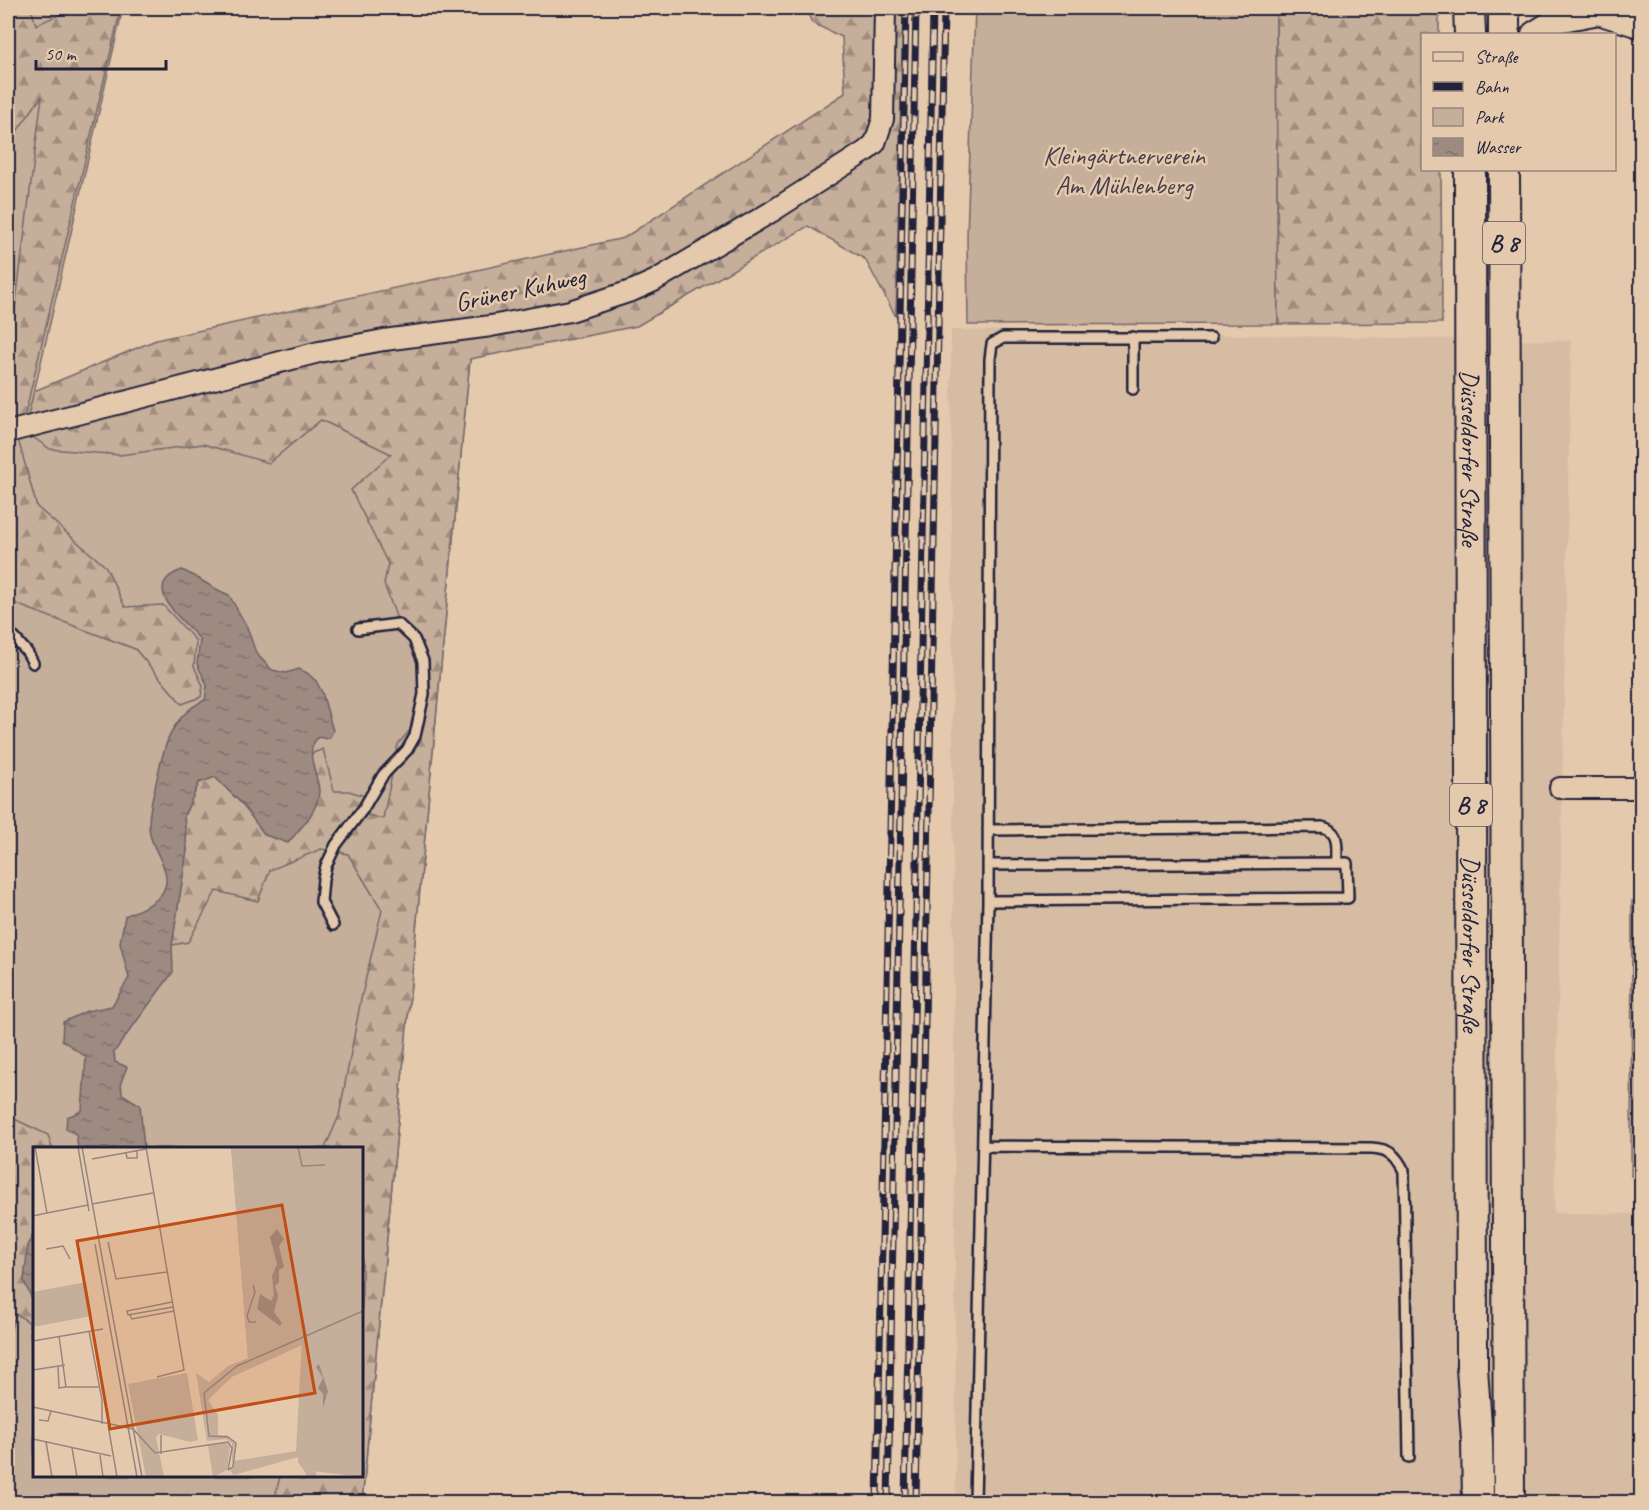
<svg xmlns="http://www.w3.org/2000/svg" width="1649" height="1510" font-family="Caveat,sans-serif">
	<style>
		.built { fill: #d5bca3 }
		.green { fill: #c5ae9a; stroke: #74686a; stroke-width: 1.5; fill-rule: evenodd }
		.forest { fill: url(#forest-firs); stroke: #74686a; stroke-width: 1.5 }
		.water { fill: url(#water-ripples); stroke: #6c6166; stroke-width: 1.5 }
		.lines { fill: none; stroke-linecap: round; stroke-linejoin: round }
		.service-casing { stroke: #22223b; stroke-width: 14 }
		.minor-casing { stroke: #22223b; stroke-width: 24 }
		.tertiary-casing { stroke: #22223b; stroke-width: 28 }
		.primary-casing { stroke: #22223b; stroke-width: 34 }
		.service { stroke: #e4c9ac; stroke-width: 9 }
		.minor { stroke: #e4c9ac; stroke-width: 20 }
		.tertiary { stroke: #e4c9ac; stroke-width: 24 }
		.primary { stroke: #e4c9ac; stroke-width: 30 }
		.rail-casing { stroke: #22223b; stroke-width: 7 }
		.rail { stroke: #e4c9ac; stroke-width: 4.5; stroke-dasharray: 14; stroke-linecap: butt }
		.labels { text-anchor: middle; stroke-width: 5; stroke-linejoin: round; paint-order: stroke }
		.shield { fill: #e4c9ac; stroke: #5c545d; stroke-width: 1.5 }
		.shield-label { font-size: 24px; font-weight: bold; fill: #22223b }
		.park-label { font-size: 26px; fill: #433e4e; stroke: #e4c9ac }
		.street-label { font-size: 26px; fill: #22223b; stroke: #e4c9ac }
		.inset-road { fill: none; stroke: #96867f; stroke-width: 1.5 }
		.view { fill: #c04e15; fill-opacity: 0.15; stroke: #c04e15; stroke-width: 3 }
		.inset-edge { fill: none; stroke: #22223b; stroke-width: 3 }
	</style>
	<defs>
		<pattern id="forest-firs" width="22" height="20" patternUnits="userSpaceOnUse" patternTransform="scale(1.5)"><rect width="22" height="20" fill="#c5ae9a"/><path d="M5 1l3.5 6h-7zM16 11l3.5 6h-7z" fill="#a08d7f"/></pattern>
		<pattern id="water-ripples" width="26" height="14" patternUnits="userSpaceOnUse" patternTransform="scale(1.5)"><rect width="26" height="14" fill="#9d8b82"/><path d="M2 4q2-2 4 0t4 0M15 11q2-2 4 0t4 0" fill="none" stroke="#80716c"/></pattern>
	</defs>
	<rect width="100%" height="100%" fill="#e4c9ac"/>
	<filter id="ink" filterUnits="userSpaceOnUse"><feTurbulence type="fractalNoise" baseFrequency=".0167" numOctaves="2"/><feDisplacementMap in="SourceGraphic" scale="12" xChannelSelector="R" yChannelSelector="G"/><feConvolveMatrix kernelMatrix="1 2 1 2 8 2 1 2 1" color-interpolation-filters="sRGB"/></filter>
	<g filter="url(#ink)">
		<path class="built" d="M951,330L1571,341L1554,1213L1641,1214V1502H956Z"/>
		<path class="green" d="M8,8H123L25,431L470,359L362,1502H8ZM34,1148H362V1476H34Z
			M975,8H1276L1278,324L968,325L967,236Z
			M1632,901H1642L1641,1175L1631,1176Z"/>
		<path class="forest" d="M8,8H31L36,25L63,13L65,8H121L23,423L8,427V343L11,341L42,96L8,144Z
			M806,8H903L896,317L865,259L808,226L637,326L470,359L362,1502H274L280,1476H362V1148H325L339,1116L361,999L382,910L348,854L321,849L270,870L258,901L216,891L188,942L172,945L187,850L184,816L199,783L215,777L241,803L306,756L323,749L334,791H349L368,797V815L383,819L398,744L425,713L428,663L397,619L384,584L388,564L351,490L391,454L321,420L269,463L203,444L120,455L50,449L24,431L34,391L156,340L624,238L845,93L842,37L812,23Z
			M1276,8H1439V34H1422V170H1441L1442,323L1278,324Z
			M16,432L37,507L106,567L125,607L163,605L196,641L194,666L203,686L201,697L182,704L135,649L8,601V435Z
			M8,1116L48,1135L52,1148H34V1234L28,1244L31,1297L34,1299V1375L29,1322L16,1314L10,1331L8,1332Z"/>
		<path class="water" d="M182,570C198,577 213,589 229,595L247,627L256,653L272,670L286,673L299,669L307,673L316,681L322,692L333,731L330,737L326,739L319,737C302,749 319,776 319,791C319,811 300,828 288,843L265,835L241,803L215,777L199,783L184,816L187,850L172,945L173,972L114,1052L115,1062L127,1067L121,1082L122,1094L140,1105L144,1148H78L76,1134L66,1129L67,1117L82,1111L86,1057L62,1040L63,1022L87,1011L112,1006L129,978L120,943L125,916C140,909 160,903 165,887C171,870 153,851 150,834C147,820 151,803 155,788C162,753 169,716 205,700L207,685L197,664L200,640C184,620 137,586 182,570Z
			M34,1234V1299L31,1297L24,1281L28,1244Z"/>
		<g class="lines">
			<g class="service-casing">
				<path id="service" d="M1133,337V389
					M8,631L27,652L33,663
					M988,830L1322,827C1341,831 1336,847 1337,863
					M988,865L1347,863L1348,898L988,901
					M333,925L321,902L323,879L326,866L336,845L363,809L383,775L407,750L415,736L424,694L423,661L414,639L398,624L358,629
					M983,1146L1371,1148C1390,1149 1396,1155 1404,1171L1409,1457
					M975,1502L988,901L990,359L992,344L1003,338H1211"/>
			</g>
			<g class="minor-casing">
				<path id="minor" d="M8,432L319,352L384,340L491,326L570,311L634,290L654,281L771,212L866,151L875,143L883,119L885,8
					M1560,788H1642"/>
			</g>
			<g class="tertiary-casing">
				<path id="tertiary" d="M1586,8L1642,26
					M1534,34L1557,20L1599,12"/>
			</g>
			<g class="primary-casing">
				<g id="primary">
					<path d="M1469,8L1470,34"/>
					<path d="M1504,8V34"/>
					<path id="s1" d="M1470,170L1472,1368L1477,1440L1478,1502"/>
					<path d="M1504,170L1509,1502"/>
				</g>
			</g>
			<use href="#service" class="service"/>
			<use href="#minor" class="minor"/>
			<use href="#tertiary" class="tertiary"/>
			<use href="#primary" class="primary"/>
			<g class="rail-casing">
				<path id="rail" d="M877,1502L906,8
					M888,1502L916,8
					M905,1502L933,8
					M916,1502L944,8"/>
			</g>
			<use href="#rail" class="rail"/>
		</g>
	</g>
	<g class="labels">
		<g class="shield">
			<rect x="1483" y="222" width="42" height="42" rx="4.5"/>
			<rect x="1450" y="784" width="42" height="42" rx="4.5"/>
		</g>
		<g class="shield-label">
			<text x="1504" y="251">B 8</text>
			<text x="1471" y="813">B 8</text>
		</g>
		<g class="park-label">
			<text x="1124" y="164">Kleingärtnerverein<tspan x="1124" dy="30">Am Mühlenberg</tspan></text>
		</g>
		<g class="street-label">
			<text transform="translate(520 289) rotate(-12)" y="9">Grüner Kuhweg</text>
			<text dy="9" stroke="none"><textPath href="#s1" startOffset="288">Düsseldorfer Straße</textPath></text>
			<text dy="9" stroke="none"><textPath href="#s1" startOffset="774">Düsseldorfer Straße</textPath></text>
		</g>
	</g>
	<g transform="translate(33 1147)">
		<rect width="330" height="330" fill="#e4c9ac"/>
		<path d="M198,0H330V330L271,323L266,317L263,304L269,193L215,211ZM53,135L59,169L0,180V145ZM154,226L165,293L157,295L126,287L116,233Z" fill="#c5ae9a"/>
		<path d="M198,0H207L214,29V141L223,147L240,132V153L227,147L225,160L216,153L214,173L227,192L223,198L232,200L238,194L270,193L297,180L273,203L274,233L282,219L289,230L285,241L290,246L287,258L277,244L274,245L273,256L278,258L272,272L268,310L281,308L282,317L294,321L282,324L284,330H274L265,310L201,328L197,324L201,320L200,314L264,304L269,198L199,230L175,253L185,268V288H194L202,296L199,320V296L193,292L174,294L163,226L176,235L195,219L215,211ZM260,0H330V163L308,174L323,195L330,192L325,199L330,217L307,183L301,184L297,179L270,192L266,183L253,173L248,174L241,165L244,162L251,168L269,171L264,59L257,46L259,36L246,29L254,17L261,16ZM247,73L249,82L254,79L260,88L256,107L251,106L243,82L233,89L228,85L237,75ZM299,193L303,213L321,243L318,254L310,253L314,239L295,206L296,195ZM116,233L126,287L123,290L131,330H113L95,237ZM192,295L197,299L194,323L180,330L175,298Z" fill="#c5ae9a"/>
		<path d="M244,82L251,92L246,99L251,120L246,123V135L242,139L245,149L241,165L249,176L247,179L224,162L227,147L238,154L241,148L239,129L244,117L237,90ZM286,217L295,244L290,261V247L285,241L290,231L283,220Z" fill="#9d8b82"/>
		<path class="inset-road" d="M45,0L56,64M49,0L109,330M113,0L151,223L124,230M265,0L269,19L292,18M93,6L94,11H104V4M59,12L113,2M59,57L120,46M14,66L55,58M0,69L14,66L2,0M75,95L83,132L134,125M62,97L104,330M13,102L30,99L37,112M220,138L222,145L214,169L216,175H223M139,155L94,164L95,168L140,160M97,168L99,172L141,164M56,184L69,253V277M0,194L70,182M25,219L26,241L33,240L26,189M0,223L32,218M33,240H67M0,260L100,282L122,306L195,295L199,301L195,323M6,273L15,274L18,264M75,278L84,330M0,292L78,309M13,295L19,330M39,301L44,330M128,307V288M67,308L70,330M195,323L200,320L203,296L195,290L176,289L171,246L204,219L330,164"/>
		<path class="view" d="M249,58L282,246L77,282L44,94Z"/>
		<rect width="330" height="330" class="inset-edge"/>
	</g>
	<rect width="1649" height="1510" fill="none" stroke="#e4c9ac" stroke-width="30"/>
	<rect x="15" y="15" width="1619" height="1480" fill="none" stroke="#22223b" stroke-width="2" filter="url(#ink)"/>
	<rect x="1421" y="33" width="195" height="138" fill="#e4c9ac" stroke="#96867f" stroke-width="1.5"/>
	<rect x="1433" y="52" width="30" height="9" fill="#e4c9ac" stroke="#96867f" stroke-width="1.5"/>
	<text x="1475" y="63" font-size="18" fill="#22223b">Straße</text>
	<rect x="1433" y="82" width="30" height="9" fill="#22223b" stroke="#96867f" stroke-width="1.5"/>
	<text x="1475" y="93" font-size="18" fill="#22223b">Bahn</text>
	<rect x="1433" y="108" width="30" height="18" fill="#c5ae9a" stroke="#96867f" stroke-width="1.5"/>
	<text x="1475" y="123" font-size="18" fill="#22223b">Park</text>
	<rect x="1433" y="138" width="30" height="18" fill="url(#water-ripples)" stroke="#96867f" stroke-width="1.5"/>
	<text x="1475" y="153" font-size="18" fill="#22223b">Wasser</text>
	<path d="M36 60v9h130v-9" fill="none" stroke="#22223b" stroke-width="3"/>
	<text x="45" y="60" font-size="18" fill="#22223b" stroke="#e4c9ac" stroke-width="4.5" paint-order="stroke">50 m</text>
</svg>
